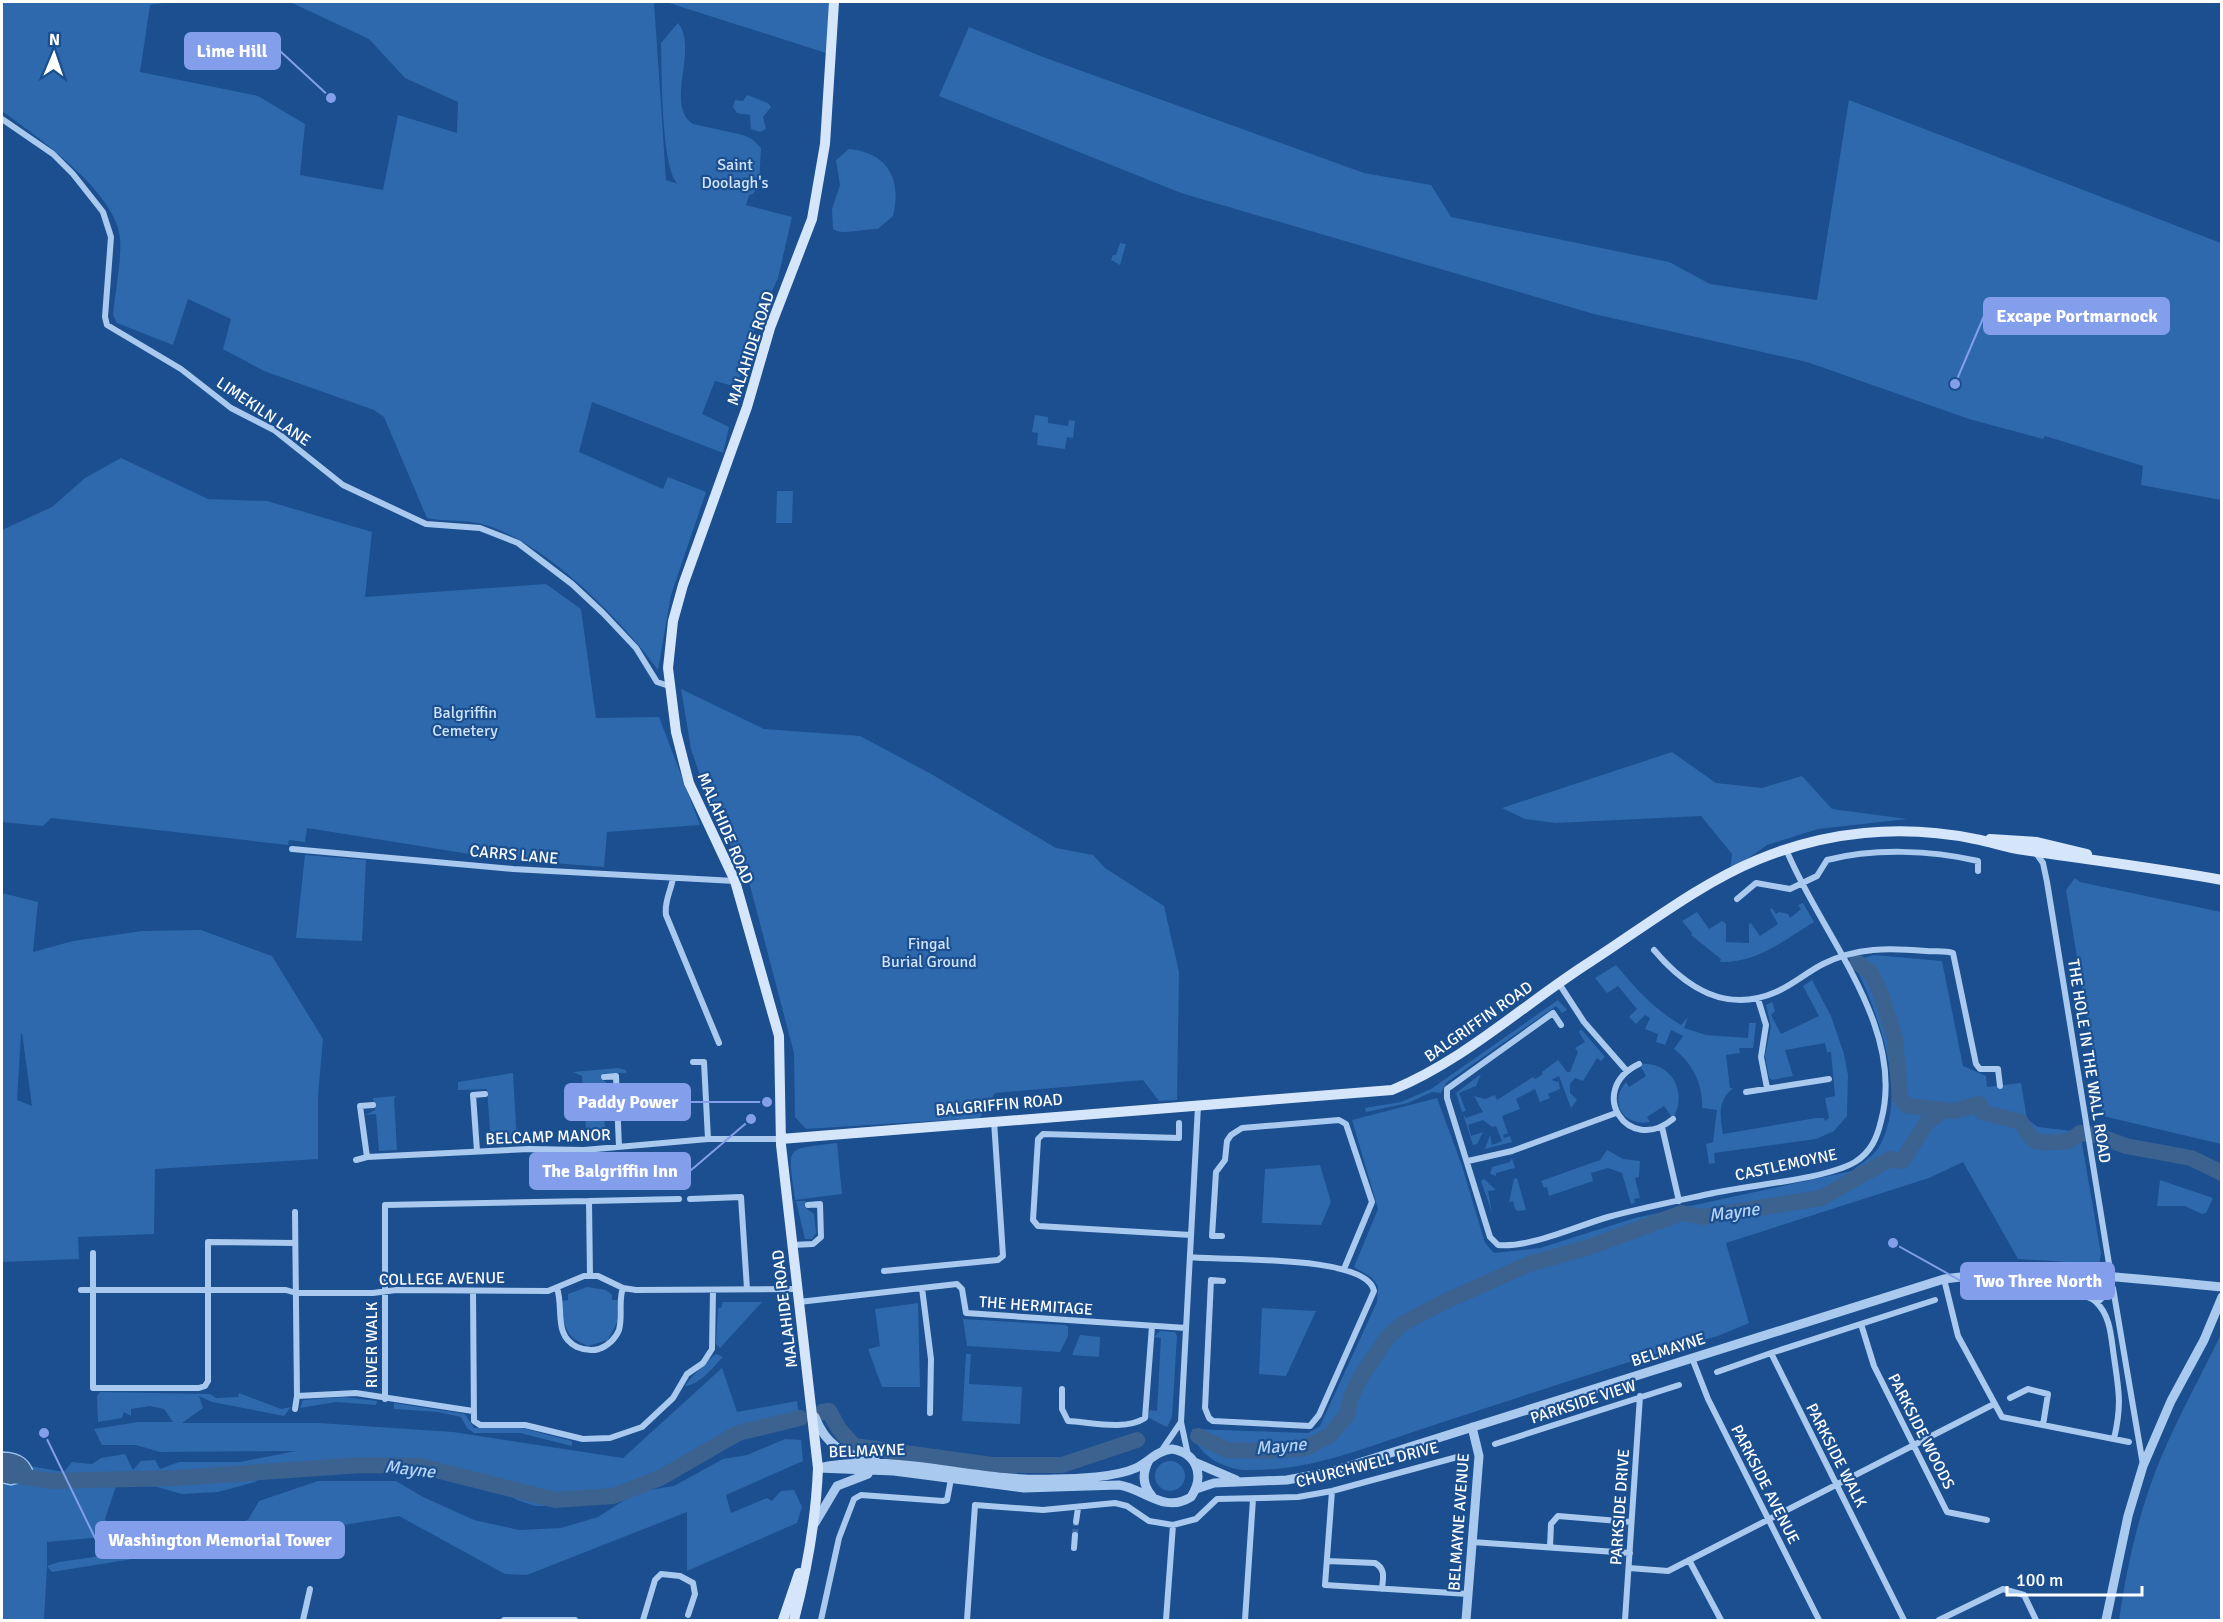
<svg xmlns="http://www.w3.org/2000/svg" width="2223" height="1622" font-family="Signika,sans-serif">
	<style>
		.green { fill: #2e69ad; fill-rule: evenodd }
		.water { fill: #3c6290; stroke: #9cc4f0; stroke-width: 1.5 }
		.lines { fill: none; stroke-linecap: round; stroke-linejoin: round }
		.river { stroke: #3c6290; stroke-width: 16 }
		.minor-tunnel { stroke: #3d69a0; stroke-width: 6; stroke-dasharray: 6 3; stroke-linecap: butt }
		.minor { stroke: #a9c9ee; stroke-width: 6 }
		.tertiary { stroke: #a9c9ee; stroke-width: 9 }
		.secondary { stroke: #d6e6fa; stroke-width: 10 }
		.labels { text-anchor: middle; stroke-width: 4.5; stroke-linejoin: round; paint-order: stroke }
		.park-label { font-size: 16px; fill: #cfe3fa; stroke: #1b4f8f }
		.street-label { font-size: 16px; fill: #fff; stroke: #1b4f8f }
		.water-label { font-size: 18px; font-style: italic; fill: #b5d3f5; stroke: #1b4f8f }
		.leader { fill: none; stroke: #839eea; stroke-width: 2 }
		.callout-dot { fill: #839eea; stroke: #1b4f8f; stroke-width: 2 }
		.callout { fill: #839eea; stroke: #839eea; stroke-width: 2 }
		.callout-label { font-size: 18px; text-anchor: middle; font-weight: bold; fill: #fff }
	</style>
	<rect width="100%" height="100%" fill="#1b4f8f"/>
	<path class="green" d="M2,2H172L150,5L140,72L258,96L305,124L300,175L383,190L398,115L457,133L458,102L405,78L369,39L290,2H654L666,180L678,184C661,169 662,70 661,43L678,23C699,48 664,105 693,124L743,135L752,139L761,148L759,184L753,194L749,195L746,205L792,217L778,278L755,328L740,377L733,386L715,381L702,414L729,427L723,453L592,402L579,452L663,489L668,477L706,492L671,595L658,670C622,620 543,540 482,524C464,519 445,522 427,518L384,417L374,410L264,371L223,349L231,319L188,299L173,345L117,323L113,315C115,293 122,257 120,237C115,191 36,136 2,111Z
		M666,2H832L826,53Z
		M969,27L1043,57L1364,173L1431,185L1451,217L1669,262L1710,284L1817,300L1849,100L2221,243V500L2141,485L2143,466L2045,436L2043,439L1969,419L1807,362L1594,314L1181,193L939,96Z
		M747,95L768,103L771,107L763,117L766,129L760,132L751,129L750,115L737,113L733,107L735,100L743,101Z
		M849,149C888,153 902,179 893,216L878,229C867,228 840,236 833,229L832,209L840,185L836,160Z
		M1120,243L1126,244L1120,265L1111,260L1113,255H1116Z
		M1035,415L1048,417V423L1068,426L1069,420L1075,421L1073,438L1067,437L1065,449L1037,445L1038,433L1032,432Z
		M121,458L208,499L267,501L372,532L365,597L546,584L581,609L596,718L659,717L700,825L607,832L604,867L501,859L307,828L305,842L289,840L288,845L51,818L43,826L2,822V530L52,507L85,478Z
		M777,491H793L792,523H776Z
		M681,689L764,729L860,736L933,775L1056,848L1093,855L1105,868L1164,906L1179,972L1177,1100L1159,1101L1143,1080L995,1093L980,1118L806,1129L795,1117L794,1053L748,878L711,808L691,749Z
		M1672,752L1716,783L1762,788L1802,776L1832,809L1907,819L1818,829L1767,845L1730,871L1732,854L1701,816L1556,823L1525,819L1502,808Z
		M305,855L366,860L362,941L296,938Z
		M2075,878L2080,882L2221,912V1144L2103,1116L2066,890Z
		M2,893L38,902L33,952L73,941L142,931L201,930L272,956L323,1039L318,1096V1159L155,1169L154,1234L78,1237L79,1259L2,1262ZM21,1033H22L32,1106L17,1100Z
		M1803,903L1814,922C1783,941 1757,963 1720,962L1721,959L1691,935L1692,933L1682,921L1697,912L1709,929L1722,921L1726,924V942L1749,943V924L1751,923L1760,936L1778,924L1770,910L1772,908L1776,914L1779,912L1788,914L1790,918L1801,909L1798,905Z
		M1874,955L1942,961L1963,1066L1986,1076L1987,1087L2021,1083L2027,1119L2038,1127L2080,1132L2101,1254L2099,1264L2018,1259L1963,1162L1929,1178L1726,1243L1749,1323L1718,1336C1621,1363 1526,1395 1431,1426C1369,1446 1311,1472 1245,1470C1223,1469 1195,1454 1192,1429L1308,1433L1320,1426L1377,1302L1378,1286L1371,1277L1354,1267L1378,1209L1352,1120L1437,1098L1462,1166L1485,1243L1494,1253L1540,1248L1635,1218L1852,1171C1860,1164 1874,1156 1879,1147C1910,1093 1877,1011 1853,961Z
		M1616,965C1635,988 1654,1009 1681,1025L1688,1017L1684,1028L1706,1035L1748,1038L1749,1023H1756L1753,1048H1739L1740,1053L1726,1055L1730,1088H1733C1717,1102 1720,1114 1723,1134L1816,1118H1824L1825,1121L1829,1118L1825,1098L1835,1096L1831,1052H1827L1825,1043L1785,1050L1793,1076L1772,1080L1769,1078L1765,1056L1771,1026L1766,1005L1772,1002L1775,1011L1771,1015L1781,1034L1819,1016L1803,986L1812,980L1831,1016L1844,1054L1848,1075L1847,1116L1834,1131L1816,1139L1714,1153L1715,1163L1709,1164L1706,1144L1713,1142L1717,1110L1702,1108C1703,1084 1693,1064 1674,1049L1683,1036L1671,1030L1665,1045L1656,1042L1658,1034L1645,1029L1650,1018L1645,1015L1636,1024L1629,1017L1637,1009L1618,986L1607,993L1595,978Z
		M1558,1000L1567,1010L1562,1013L1556,1006L1446,1083L1441,1093L1432,1092L1408,1103L1366,1112L1365,1108L1401,1102L1431,1089Z
		M1581,1029L1605,1057L1601,1061L1597,1058L1583,1081L1575,1078L1570,1084V1093L1577,1100L1571,1108L1559,1076L1551,1080L1559,1082L1560,1089L1548,1094L1550,1098L1540,1102L1535,1089L1516,1099L1520,1109L1502,1116L1508,1133L1503,1135L1504,1138L1510,1136L1512,1142L1485,1149L1490,1135L1492,1145L1502,1141L1496,1126L1492,1127L1483,1120L1468,1125L1471,1136L1483,1132L1477,1144L1473,1145L1463,1114L1466,1118L1483,1112L1474,1096L1485,1099L1495,1095L1497,1100L1533,1077L1535,1079L1543,1074L1542,1072L1558,1060L1567,1072H1570L1578,1052L1575,1048L1585,1042L1579,1032Z
		M1639,1064C1672,1061 1688,1092 1673,1119L1664,1106L1647,1117L1650,1122C1624,1127 1608,1103 1626,1082L1629,1087L1646,1076Z
		M618,1068L626,1070V1073H603V1080L612,1087L602,1088L606,1141L587,1142L582,1076L573,1072Z
		M513,1073L517,1143L491,1144L487,1089L458,1090V1082Z
		M1481,1074L1476,1086L1459,1093L1466,1111L1462,1112L1456,1093Z
		M396,1096L394,1099L397,1150L379,1151L376,1114L365,1115L375,1110L373,1098Z
		M837,1143L842,1194L795,1200C788,1144 783,1150 837,1143Z
		M1607,1150L1623,1159L1640,1161L1639,1177L1635,1178L1640,1198L1634,1199L1635,1203L1631,1204L1622,1173L1608,1168L1591,1173L1593,1181L1549,1196L1547,1187L1544,1188L1541,1181L1600,1160Z
		M1512,1158L1515,1168L1496,1173V1176L1490,1174L1492,1167L1510,1162Z
		M1320,1165L1331,1202L1321,1225L1262,1223L1265,1169Z
		M1517,1178L1526,1210L1518,1211L1515,1209L1513,1201L1509,1202L1514,1179Z
		M1484,1179L1496,1190L1488,1191L1492,1213L1481,1181Z
		M2160,1180L2213,1198L2206,1213L2202,1214L2185,1206H2157Z
		M796,1201H806L807,1209L814,1214L816,1233L812,1239H805Z
		M587,1287L606,1290L612,1295V1300H617V1322L608,1340L588,1346C563,1336 564,1325 562,1301L568,1300V1294Z
		M723,1302H762L720,1348L716,1344L718,1308H721Z
		M918,1303L920,1387H882L868,1349L880,1346L875,1309Z
		M1262,1308L1316,1311L1286,1376L1259,1374Z
		M963,1319L1064,1325L1068,1326V1336L1060,1352L967,1346Z
		M1160,1331L1175,1332L1177,1336L1172,1417L1167,1427L1147,1417L1150,1410L1157,1411L1161,1338L1154,1337Z
		M2221,1334V1620H2119C2127,1564 2140,1506 2163,1453C2180,1413 2202,1374 2221,1334Z
		M1080,1335L1100,1337L1099,1357L1072,1355Z
		M716,1354L723,1357C712,1368 701,1384 685,1386C688,1380 712,1356 716,1354Z
		M966,1354H971L969,1384L1022,1387L1020,1424L962,1421Z
		M722,1368L737,1412L797,1401L800,1422L754,1434L688,1467L651,1475L647,1483L612,1499L555,1506H535L517,1500L474,1476H443L402,1469L381,1471L308,1463L271,1471L255,1482L218,1492L182,1494L157,1487L128,1484L116,1486L105,1519L115,1536L47,1542V1566L59,1562L148,1549L180,1533L208,1532L248,1520L259,1501L318,1481H396L423,1497L474,1520L519,1530L561,1528L598,1517L637,1492L674,1486L723,1459L747,1455L785,1439L801,1440L803,1461L726,1495L731,1513L767,1498L772,1501L781,1491L794,1490L802,1507L797,1523L687,1571V1512L527,1575L505,1574L399,1516L52,1572L47,1566L44,1620H2V1461L64,1472L72,1462L92,1464L101,1458L125,1454L133,1470L141,1461L155,1460L160,1469L179,1462H240L296,1451L160,1452L136,1445H102L94,1429L138,1422H173L164,1409L150,1406L131,1409V1416L124,1412L122,1418L98,1422L97,1396L100,1392L210,1394L216,1398L238,1397L239,1393L281,1409L291,1407L284,1416L212,1402L199,1396L203,1408L182,1423H319L453,1432L623,1458Z
		M344,1397L377,1401L376,1405L336,1402L300,1408L303,1400Z
		M394,1403L465,1414L474,1428H522L572,1441V1446L520,1433H474L467,1428L461,1417L438,1412L394,1409Z
		M1155 1476a15 15 0 1 1 30 0a15 15 0 1 1-30 0Z"/>
	<path class="water" d="M2,1452C20,1452 32,1459 35,1479L11,1485L2,1483Z"/>
	<g class="lines">
		<path class="river" d="M1857,962L1871,973L1879,989L1895,1038L1900,1098L1907,1106L1954,1111L1979,1104L1982,1112L2021,1122C2033,1142 2032,1143 2055,1142C2068,1142 2070,1141 2080,1133L2096,1135L2126,1146L2191,1158L2222,1173
			M822,1412L829,1411L839,1429L854,1446L992,1465H1062L1137,1440
			M1198,1436L1227,1450L1270,1451L1306,1448L1330,1435L1347,1415L1351,1397L1360,1378L1387,1338L1402,1324L1446,1301L1529,1264L1589,1247L1682,1213L1702,1217L1821,1198L1890,1159L1902,1161L1927,1122L1943,1111
			M2,1473L50,1481L176,1478L362,1465L420,1466L555,1500L613,1496L660,1478L738,1433L800,1418"/>
		<path class="minor-tunnel" d="M1075,1535L1076,1522"/>
		<path class="minor" d="M2,119L53,154L73,174L103,212L111,237L105,317L107,325L181,369L231,408L274,430L343,485L426,524L480,528L518,543L572,584L603,613L636,648L657,682L669,686
			M292,849L513,869L735,881
			M2036,853L2043,863L2047,882L2111,1276
			M673,878C671,891 664,901 666,915L719,1043
			M1737,899L1756,883L1790,889L1817,876L1827,860C1874,848 1930,850 1978,861V871
			M1654,950C1686,988 1726,1014 1776,992C1793,985 1807,972 1823,964C1857,947 1889,948 1926,951C1935,952 1944,950 1953,953L1976,1064L1980,1069H1998L2000,1086
			M1558,982L1584,1022L1626,1070
			M1758,999L1766,1025L1761,1057L1767,1088
			M1561,1025L1553,1013L1447,1089V1098L1485,1221L1490,1237L1498,1245C1530,1248 1577,1226 1608,1217C1641,1208 1676,1201 1709,1194C1747,1185 1824,1180 1855,1162C1871,1152 1877,1138 1881,1121C1907,1026 1819,932 1786,849
			M693,1062H704L708,1139
			M1639,1064C1585,1090 1628,1156 1673,1119
			M604,1077L616,1076L619,1147
			M1746,1092L1829,1079
			M1179,1123V1138L1043,1134L1038,1139L1033,1220L1038,1226L1191,1235
			M1662,1127L1679,1201
			M477,1151L473,1095L485,1094
			M367,1157L360,1106L373,1105
			M356,1160L367,1157L529,1149L584,1150L708,1139H781
			M1468,1161L1512,1151L1616,1113
			M690,1199L741,1197L747,1289
			M1222,1236H1212L1216,1172L1225,1160L1227,1141L1231,1135L1242,1128L1339,1120L1346,1124L1372,1202L1344,1269
			M792,1245L813,1244L821,1237L820,1204L808,1205
			M93,1253V1388H199L205,1386L208,1381V1242L295,1243
			M1190,1257C1222,1261 1367,1254 1374,1291L1319,1415L1310,1426L1213,1421L1209,1418L1205,1408L1211,1280L1223,1281
			M884,1271L998,1260L1003,1256L994,1121
			M590,1276L589,1201L679,1199
			M1944,1279L1958,1336L2002,1417L2129,1442
			M557,1288C564,1309 553,1335 577,1347C584,1350 592,1351 599,1349C608,1346 616,1338 619,1330C623,1316 618,1301 623,1288
			M922,1288L931,1359L930,1413
			M2113,1288L2143,1465
			M81,1290H286L296,1293H373L396,1290L548,1291L584,1276H598L623,1288L636,1290L797,1289
			M473,1291L474,1421L480,1425H525L583,1439L610,1438L642,1427L673,1398L687,1374L703,1363L712,1349L713,1290
			M1965,1295C1989,1292 2079,1285 2096,1302C2111,1316 2111,1338 2114,1357C2119,1392 2122,1404 2114,1439
			M799,1302L957,1284L962,1289L966,1313L1186,1328
			M2097,1303L2105,1295
			M1861,1324L1874,1366L1947,1512L1987,1520
			M1771,1353L1935,1300
			M1692,1358L1708,1399L1819,1620
			M1717,1372L1771,1353L1904,1620
			M1062,1389V1409L1068,1421C1090,1422 1125,1431 1145,1418L1152,1326
			M297,1396L356,1393L473,1411
			M2010,1398L2028,1389L2048,1394L2043,1425
			M385,1399V1205L589,1201
			M295,1409L297,1396L295,1212
			M1495,1444L1679,1385
			M1162,1450L1181,1422
			M1188,1455L1181,1422L1198,1106
			M1332,1491L1325,1585L1468,1594
			M1076,1522L1078,1508
			M1472,1542L1630,1553
			M1550,1547L1551,1524L1558,1516L1631,1522
			M1074,1548L1075,1535
			M1689,1560L1721,1620
			M1327,1561L1375,1563C1386,1569 1383,1578 1382,1589
			M1629,1568L1668,1571L1994,1404
			M303,1620L310,1589
			M504,1620H575
			M643,1620L655,1580L661,1574L680,1576L693,1583L695,1594L688,1615
			M821,1620L839,1538L854,1499L861,1495L943,1501L947,1500L951,1479
			M967,1620L975,1505L1043,1510L1115,1503L1127,1506L1149,1521L1173,1525L1196,1519L1217,1499L1298,1497L1332,1491L1461,1456
			M1166,1620L1173,1525
			M1245,1620L1253,1499
			M1625,1620L1640,1396
			M1939,1620L2003,1589L2024,1595L2036,1620"/>
		<path class="tertiary" d="M815,1417C826,1445 843,1456 875,1459
			M1172,1449C1197,1453 1205,1476 1191,1497C1164,1514 1145,1489 1119,1485L1024,1488L894,1471L818,1468C897,1451 975,1483 1054,1479C1077,1479 1116,1477 1136,1468C1149,1462 1156,1451 1172,1449Z
			M1149,1460C1142,1473 1142,1485 1152,1496
			M1194,1462L1236,1480
			M1196,1489L1214,1483L1287,1480L1330,1472L1944,1279C2037,1266 2129,1278 2222,1287
			M815,1523L837,1486L868,1474
			M1466,1620L1479,1456L1472,1427
			M2106,1620L2128,1516L2143,1466L2171,1401L2204,1340L2222,1297"/>
		<path class="secondary" d="M1990,839L2037,842L2087,854
			M781,1139L1392,1090C1465,1060 1524,1004 1590,962C1643,928 1699,884 1757,860C1826,831 1901,824 1975,839C1992,842 2007,848 2024,850C2090,860 2156,868 2222,880
			M783,1620L799,1573
			M794,1620C807,1570 816,1520 818,1468L781,1145L779,1036L735,881L689,783L676,732L668,668L673,621L683,585L747,407L770,328L812,219L825,144L834,2"/>
	</g>
	<g class="labels">
		<g class="park-label">
			<text x="735" y="170">Saint<tspan x="735" dy="18">Doolagh's</tspan></text>
			<text x="465" y="718">Balgriffin<tspan x="465" dy="18">Cemetery</tspan></text>
			<text x="929" y="949">Fingal<tspan x="929" dy="18">Burial Ground</tspan></text>
		</g>
		<g class="street-label">
			<text transform="translate(750 348) rotate(-72)" y="6">MALAHIDE ROAD</text>
			<text transform="translate(264 411) rotate(34)" y="6">LIMEKILN LANE</text>
			<text transform="translate(726 828) rotate(67)" y="6">MALAHIDE ROAD</text>
			<text transform="translate(514 854) rotate(5)" y="6">CARRS LANE</text>
			<text transform="translate(1478 1021) rotate(-35)" y="6">BALGRIFFIN ROAD</text>
			<text transform="translate(2090 1061) rotate(81)" y="6">THE HOLE IN THE WALL ROAD</text>
			<text transform="translate(999 1104) rotate(-5)" y="6">BALGRIFFIN ROAD</text>
			<text transform="translate(548 1136) rotate(-2)" y="6">BELCAMP MANOR</text>
			<text transform="translate(1786 1164) rotate(-12)" y="6">CASTLEMOYNE</text>
			<text transform="translate(442 1278) rotate(-1)" y="6">COLLEGE AVENUE</text>
			<text transform="translate(1036 1305) rotate(4)" y="6">THE HERMITAGE</text>
			<text transform="translate(784 1309) rotate(-97)" y="6">MALAHIDE ROAD</text>
			<text transform="translate(371 1345) rotate(-90)" y="6">RIVER WALK</text>
			<text transform="translate(1668 1349) rotate(-18)" y="6">BELMAYNE</text>
			<text transform="translate(1583 1401) rotate(-18)" y="6">PARKSIDE VIEW</text>
			<text transform="translate(1922 1431) rotate(63)" y="6">PARKSIDE WOODS</text>
			<text transform="translate(867 1450) rotate(-2)" y="6">BELMAYNE</text>
			<text transform="translate(1837 1455) rotate(63)" y="6">PARKSIDE WALK</text>
			<text transform="translate(1367 1464) rotate(-14)" y="6">CHURCHWELL DRIVE</text>
			<text transform="translate(1766 1484) rotate(63)" y="6">PARKSIDE AVENUE</text>
			<text transform="translate(1619 1507) rotate(-86)" y="6">PARKSIDE DRIVE</text>
			<text transform="translate(1458 1522) rotate(-86)" y="6">BELMAYNE AVENUE</text>
		</g>
		<g class="water-label">
			<text transform="translate(1734 1212) rotate(-8)" y="6">Mayne</text>
			<text transform="translate(1281 1446) rotate(-5)" y="6">Mayne</text>
			<text transform="translate(410 1469) rotate(6)" y="6">Mayne</text>
		</g>
	</g>
	<path class="leader" d="M331 98L280 51M1955 384L1984 316M767 1102L690 1102M751 1119L690 1171M1893 1243L1961 1281M44 1433L96 1540"/>
	<g class="callout-dot">
		<circle cx="331" cy="98" r="6"/>
		<circle cx="1955" cy="384" r="6"/>
		<circle cx="767" cy="1102" r="6"/>
		<circle cx="751" cy="1119" r="6"/>
		<circle cx="1893" cy="1243" r="6"/>
		<circle cx="44" cy="1433" r="6"/>
	</g>
	<g class="callout">
		<rect x="185" y="33" width="95" height="36" rx="6"/>
		<rect x="1984" y="298" width="185" height="36" rx="6"/>
		<rect x="565" y="1084" width="125" height="36" rx="6"/>
		<rect x="530" y="1153" width="160" height="36" rx="6"/>
		<rect x="1961" y="1263" width="153" height="36" rx="6"/>
		<rect x="96" y="1522" width="248" height="36" rx="6"/>
	</g>
	<g class="callout-label">
		<text x="232" y="57">Lime Hill</text>
		<text x="2077" y="322">Excape Portmarnock</text>
		<text x="628" y="1108">Paddy Power</text>
		<text x="610" y="1177">The Balgriffin Inn</text>
		<text x="2038" y="1287">Two Three North</text>
		<text x="220" y="1546">Washington Memorial Tower</text>
	</g>
	<rect width="2223" height="1622" fill="none" stroke="#ffffff" stroke-width="6"/>
	<g transform="translate(54 54) rotate(2)" stroke="#1b4f8f" stroke-width="4.5" paint-order="stroke">
	<path d="M0-4.5L10 22L0 15L-10 22Z" fill="#ffffff"/>
	<text y="-9" font-size="16" font-weight="bold" text-anchor="middle" fill="#ffffff">N</text>
	</g>
	<path d="M2007 1586v9h135v-9" fill="none" stroke="#ffffff" stroke-width="3"/>
	<text x="2016" y="1586" font-size="18" fill="#ffffff" stroke="#1b4f8f" stroke-width="4.5" paint-order="stroke">100 m</text>
</svg>
